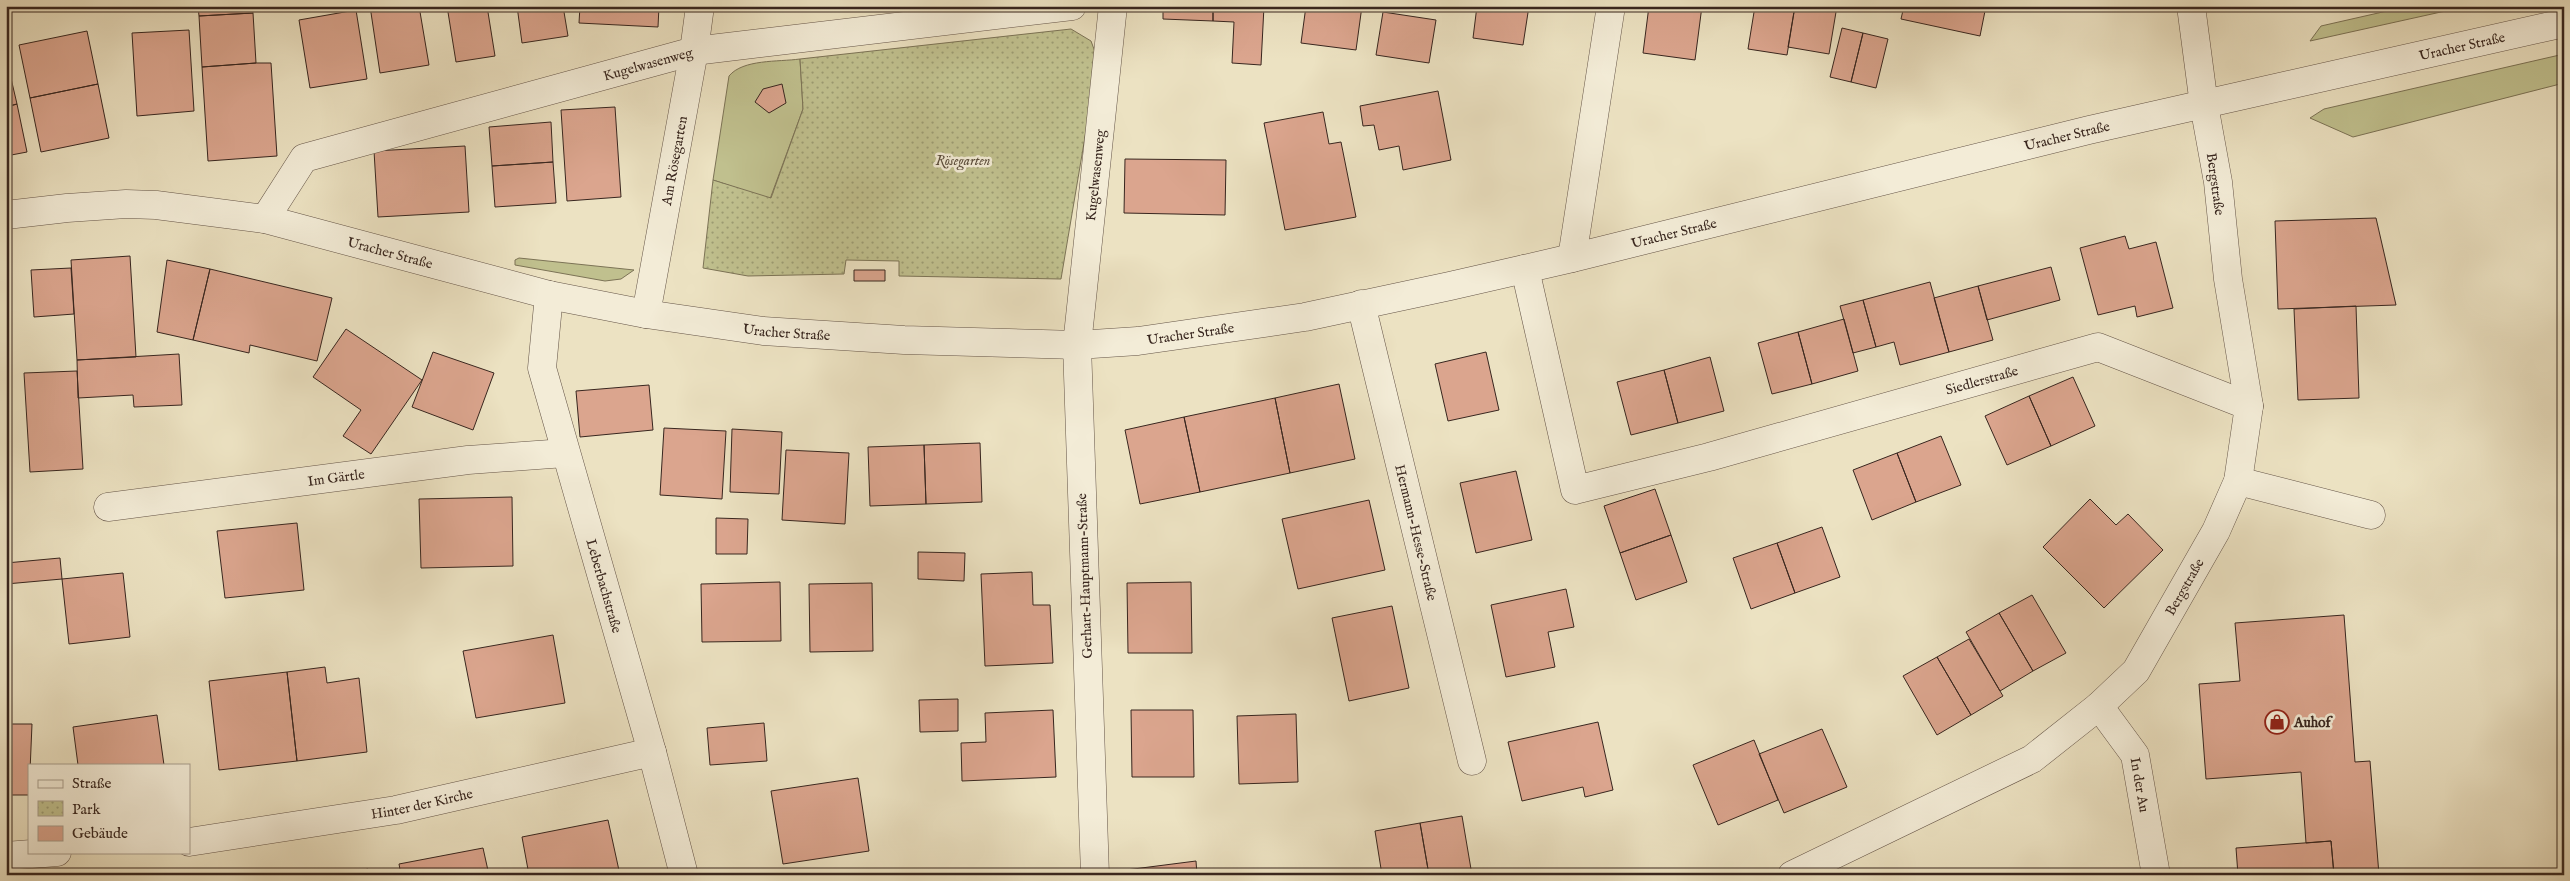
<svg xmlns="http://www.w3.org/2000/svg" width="2570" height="881" font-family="'IM FELL English',serif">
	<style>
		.grass { fill: #c0c08e; stroke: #7c7356 }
		.park { fill: url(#park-dots); stroke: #7c7356 }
		.building { fill: #dba58e; stroke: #38261f }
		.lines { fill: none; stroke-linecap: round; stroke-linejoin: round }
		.minor-casing { stroke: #655548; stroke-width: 29 }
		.minor { stroke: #f3ecd7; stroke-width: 28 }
		.labels { text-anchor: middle; stroke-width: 5; stroke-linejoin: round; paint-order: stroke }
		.street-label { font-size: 14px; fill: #38261f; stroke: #f3ecd7 }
		.park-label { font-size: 14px; font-style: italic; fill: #5a4c3b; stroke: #f3ecd7 }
		.poi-label { font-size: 14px; font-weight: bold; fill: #38261f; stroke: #f3ecd7; text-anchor: start }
	</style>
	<defs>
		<pattern id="park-dots" width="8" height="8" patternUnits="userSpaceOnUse" patternTransform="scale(1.25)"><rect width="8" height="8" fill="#c0c08e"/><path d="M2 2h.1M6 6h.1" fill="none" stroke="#9d9c73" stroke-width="1.8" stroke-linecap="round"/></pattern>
	</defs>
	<rect width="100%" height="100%" fill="#ece2c2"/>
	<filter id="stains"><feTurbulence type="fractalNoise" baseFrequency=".004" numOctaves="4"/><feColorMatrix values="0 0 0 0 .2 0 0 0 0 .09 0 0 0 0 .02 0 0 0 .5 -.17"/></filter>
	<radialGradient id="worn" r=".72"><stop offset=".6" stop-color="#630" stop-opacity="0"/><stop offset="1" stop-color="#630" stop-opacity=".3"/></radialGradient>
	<path class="grass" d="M2409,6H2468L2310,41L2321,26Z
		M2564,54V83L2353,137L2310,118L2324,109Z
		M800,59L803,109L770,199L713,180L729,76C743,59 778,62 800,59Z
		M519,258L634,270L621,279L605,281L515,265V260Z"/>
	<path class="park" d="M1071,29L1091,41L1098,60L1061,279L899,276V261L846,260L844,274L748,276L703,268L713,180L771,198L803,109L800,59Z"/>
	<path class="building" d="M198,6H252L253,13L199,16Z
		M370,6H419L429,65L380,73Z
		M447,6H487L495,56L456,62Z
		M517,6H563L568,36L522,43Z
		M580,6H659L658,27L579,23Z
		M1163,6H1213V21L1163,19Z
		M1213,6H1264L1261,65L1232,63L1234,22L1213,21Z
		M1306,6H1362L1356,50L1301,43Z
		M1477,6H1529L1523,45L1473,38Z
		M1649,6H1702L1695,60L1643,53Z
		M1755,6H1795L1787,55L1748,49Z
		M1795,6H1837L1829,54L1788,47Z
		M1904,6H1986L1980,36L1901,19Z
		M356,10L367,79L310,88L299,20Z
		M1383,12L1436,20L1429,63L1376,55Z
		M253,13L256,63L202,67L199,16Z
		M1842,28L1863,33L1851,82L1830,77Z
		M189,30L194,111L137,116L132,33Z
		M87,31L98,84L30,98L19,45Z
		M1863,33L1888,39L1876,88L1851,82Z
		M6,57L17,104L6,107Z
		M256,63H271L277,156L208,161L202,67Z
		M98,84L109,138L41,152L30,98Z
		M782,84L786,103L769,113L755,102L763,89Z
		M1438,91L1451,160L1403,170L1399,146L1379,150L1374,125L1363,126L1360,106Z
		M17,104L27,152L6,156V107Z
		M615,107L621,197L567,201L561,110Z
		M1323,112L1329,144L1341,142L1356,217L1285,230L1264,123Z
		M551,122L553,162L492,166L489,127Z
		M465,146L469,212L378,217L374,151Z
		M1125,159L1226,160L1225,215L1124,213Z
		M553,162L556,203L495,207L492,166Z
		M2376,218L2396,305L2278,309L2275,221Z
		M2125,236L2129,249L2156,242L2173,308L2137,317L2135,306L2098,315L2080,248Z
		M130,256L136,357L77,360L71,260Z
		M167,260L210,269L193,340L157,332Z
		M2051,267L2060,300L1987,320L1978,286Z
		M71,268L74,314L34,317L31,270Z
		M210,269L332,298L317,361L250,345L249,353L193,340Z
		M854,270H885V281H854Z
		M1930,282L1949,352L1900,365L1894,342L1876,347L1863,300Z
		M1978,286L1993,340L1949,352L1934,298Z
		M1863,300L1876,347L1853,353L1840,306Z
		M2356,306L2359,398L2298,400L2294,309Z
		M1844,319L1858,371L1812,384L1798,332Z
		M346,329L422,380L371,454L343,436L361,410L313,377Z
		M1798,332L1812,384L1772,394L1758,343Z
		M433,352L494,373L473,430L412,407Z
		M1486,352L1499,410L1448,421L1435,364Z
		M179,354L182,405L134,407L133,395L78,398L77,360Z
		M1710,357L1724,411L1678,423L1664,370Z
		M1664,370L1678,423L1631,435L1617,382Z
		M77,371L83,469L30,472L24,373Z
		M2073,377L2095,426L2051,446L2029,396Z
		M1339,384L1355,459L1290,473L1275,398Z
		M649,385L653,430L580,437L576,391Z
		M2029,396L2051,446L2007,465L1985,416Z
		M1275,398L1290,473L1200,492L1184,417Z
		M1184,417L1200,492L1140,504L1125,430Z
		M664,428L726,431L722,499L660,495Z
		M732,429L782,432L779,494L730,492Z
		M1941,436L1961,485L1916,502L1897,453Z
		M980,443L982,502L926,504L924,445Z
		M924,445L926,504L870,506L868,447Z
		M786,450L849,453L845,524L782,520Z
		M1897,453L1916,502L1872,520L1853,470Z
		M1516,471L1532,540L1476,553L1460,483Z
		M1655,489L1671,535L1620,553L1604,506Z
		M512,497L513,566L421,568L419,499Z
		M2090,499L2116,525L2128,514L2163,550L2104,608L2043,547Z
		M1369,500L1385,570L1298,589L1282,519Z
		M716,518L748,519L747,554H716Z
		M297,523L304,590L225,598L217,531Z
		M1822,527L1840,577L1795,593L1777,543Z
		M1671,535L1687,582L1636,600L1620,553Z
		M1777,543L1795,593L1751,609L1733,558Z
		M918,552L965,553L964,581L918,579Z
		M60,558L62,579L6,584V563Z
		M1032,572L1033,605H1050L1053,663L985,666L981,574Z
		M123,573L130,637L69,644L62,579Z
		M780,582L781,641L702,642L701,584Z
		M1191,582L1192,653H1128L1127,583Z
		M872,583L873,651L810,652L809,584Z
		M1566,589L1574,627L1548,632L1555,667L1506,677L1491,605Z
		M2032,595L2066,653L2033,671L1999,613Z
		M1392,606L1409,688L1349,701L1332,618Z
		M1999,613L2033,671L2000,691L1966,632Z
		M2344,615L2355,762L2370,761L2379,875H2334L2331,841L2306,843L2301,772L2206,779L2199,684L2240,681L2235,623Z
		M553,635L565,703L476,718L463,651Z
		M1969,639L2003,696L1971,715L1937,657Z
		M1937,657L1971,715L1937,735L1903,676Z
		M325,667L327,683L359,678L367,752L297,761L287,672Z
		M287,672L297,761L219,770L209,681Z
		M958,699V731L920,732L919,700Z
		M1053,710L1056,777L962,781L961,743L986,742L985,713Z
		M1131,710H1193L1194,777H1132Z
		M1296,714L1298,782L1239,784L1237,716Z
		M157,715L164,765H78L73,727Z
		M1598,722L1613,790L1585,797L1583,787L1522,801L1508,742Z
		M764,723L767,761L710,765L707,728Z
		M6,724H32L29,795H6Z
		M1822,729L1847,787L1784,813L1759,754Z
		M1754,740L1778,800L1718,825L1693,765Z
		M858,778L869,851L783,864L771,791Z
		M1462,816L1472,875H1429L1420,823Z
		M608,820L620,875H529L522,837Z
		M1420,823L1429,875H1382L1375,831Z
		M2331,841L2334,875H2238L2236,848Z
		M483,848L489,875H401L399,864Z
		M1196,861L1197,875H1118V871Z
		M368,869L369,875H339Z"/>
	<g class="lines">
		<g class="minor-casing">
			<g id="minor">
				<path id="s1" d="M6,215L67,208L126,204L156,205L265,219L549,295L646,314L763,331L904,340L1077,345L1138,341L1305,317L1450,286L1572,258L2089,130L2564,23"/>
				<path id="s2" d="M265,219L304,158L694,51L1072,6"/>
				<path d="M1572,258L1611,6"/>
				<path id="s3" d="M1525,269L1575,490L1709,457L2098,347L2249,406"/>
				<path id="s4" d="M549,295L542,368L652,752L684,875"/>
				<path id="s5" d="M1361,304L1472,761"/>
				<path id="s6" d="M646,314L694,51L700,6"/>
				<path d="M2238,481L2371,515"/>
				<path id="s7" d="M108,507L468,460L565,453"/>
				<path id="s8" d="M2099,706L2135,755L2156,875"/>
				<path id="s9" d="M189,842L396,810L652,752"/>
				<path d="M6,856L57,852"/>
				<path id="s10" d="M1095,875L1077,345L1113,6"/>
				<path id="s11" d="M1792,875L2032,759L2099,706L2136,671L2216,531L2238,481L2249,406L2228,279L2218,182L2204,105L2191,6"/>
			</g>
		</g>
		<use href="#minor" class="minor"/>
	</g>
	<defs>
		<g id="shop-ring" transform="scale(1.25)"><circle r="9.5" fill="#f3ecd7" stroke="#8f2418" stroke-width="1.5"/><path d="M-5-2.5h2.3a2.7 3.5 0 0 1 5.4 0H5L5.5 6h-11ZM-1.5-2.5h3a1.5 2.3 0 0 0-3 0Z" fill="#8f2418"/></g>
	</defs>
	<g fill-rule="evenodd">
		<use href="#shop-ring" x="2277" y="722"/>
	</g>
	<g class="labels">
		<g class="street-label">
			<text dy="5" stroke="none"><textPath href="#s1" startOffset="2504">Uracher Straße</textPath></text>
			<text dy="5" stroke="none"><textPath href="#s2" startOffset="429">Kugelwasenweg</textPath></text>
			<text dy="5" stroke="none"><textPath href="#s1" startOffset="2099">Uracher Straße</textPath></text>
			<text dy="5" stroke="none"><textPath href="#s6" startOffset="156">Am Rösegarten</textPath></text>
			<text dy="5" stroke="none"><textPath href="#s10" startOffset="701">Kugelwasenweg</textPath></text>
			<text transform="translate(2216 184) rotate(82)" y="5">Bergstraße</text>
			<text dy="5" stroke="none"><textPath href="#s1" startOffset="1694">Uracher Straße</textPath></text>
			<text dy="5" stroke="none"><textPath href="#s1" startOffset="390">Uracher Straße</textPath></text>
			<text dy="5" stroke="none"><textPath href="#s1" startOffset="795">Uracher Straße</textPath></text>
			<text dy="5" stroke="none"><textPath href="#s1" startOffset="1200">Uracher Straße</textPath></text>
			<text dy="5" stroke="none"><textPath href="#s3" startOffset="648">Siedlerstraße</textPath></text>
			<text dy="5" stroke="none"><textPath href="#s7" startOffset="230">Im Gärtle</textPath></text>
			<text dy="5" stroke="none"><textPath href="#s5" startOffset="235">Hermann-Hesse-Straße</textPath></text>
			<text transform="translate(1084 576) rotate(-92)" y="5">Gerhart-Hauptmann-Straße</text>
			<text dy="5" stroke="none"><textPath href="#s4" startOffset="300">Leberbachstraße</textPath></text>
			<text dy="5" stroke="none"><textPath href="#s11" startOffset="500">Bergstraße</textPath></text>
			<text dy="5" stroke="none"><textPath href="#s8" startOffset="91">In der Au</textPath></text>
			<text dy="5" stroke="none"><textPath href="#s9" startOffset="236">Hinter der Kirche</textPath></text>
		</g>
		<g class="park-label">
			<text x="963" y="165">Rösegarten</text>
		</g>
		<g class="poi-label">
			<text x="2294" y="727">Auhof</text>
		</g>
	</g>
	<rect width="2570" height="881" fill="none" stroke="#ece2c2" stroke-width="25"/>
	<rect x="8" y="8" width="2555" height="866" fill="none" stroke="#38261f" stroke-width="2.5"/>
	<rect x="12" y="12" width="2545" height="856" fill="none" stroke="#38261f"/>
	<rect x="28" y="764" width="162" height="90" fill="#f3ecd7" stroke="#a89d8d"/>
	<rect x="38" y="780" width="25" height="8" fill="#f3ecd7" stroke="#a89d8d"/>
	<text x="72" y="788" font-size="15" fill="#38261f">Straße</text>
	<rect x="38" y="801" width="25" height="15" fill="url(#park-dots)" stroke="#a89d8d"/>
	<text x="72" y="814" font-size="15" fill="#38261f">Park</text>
	<rect x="38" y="826" width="25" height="15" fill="#dba58e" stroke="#a89d8d"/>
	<text x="72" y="838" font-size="15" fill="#38261f">Gebäude</text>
	<rect width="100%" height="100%" filter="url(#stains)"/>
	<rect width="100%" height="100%" fill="url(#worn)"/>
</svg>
